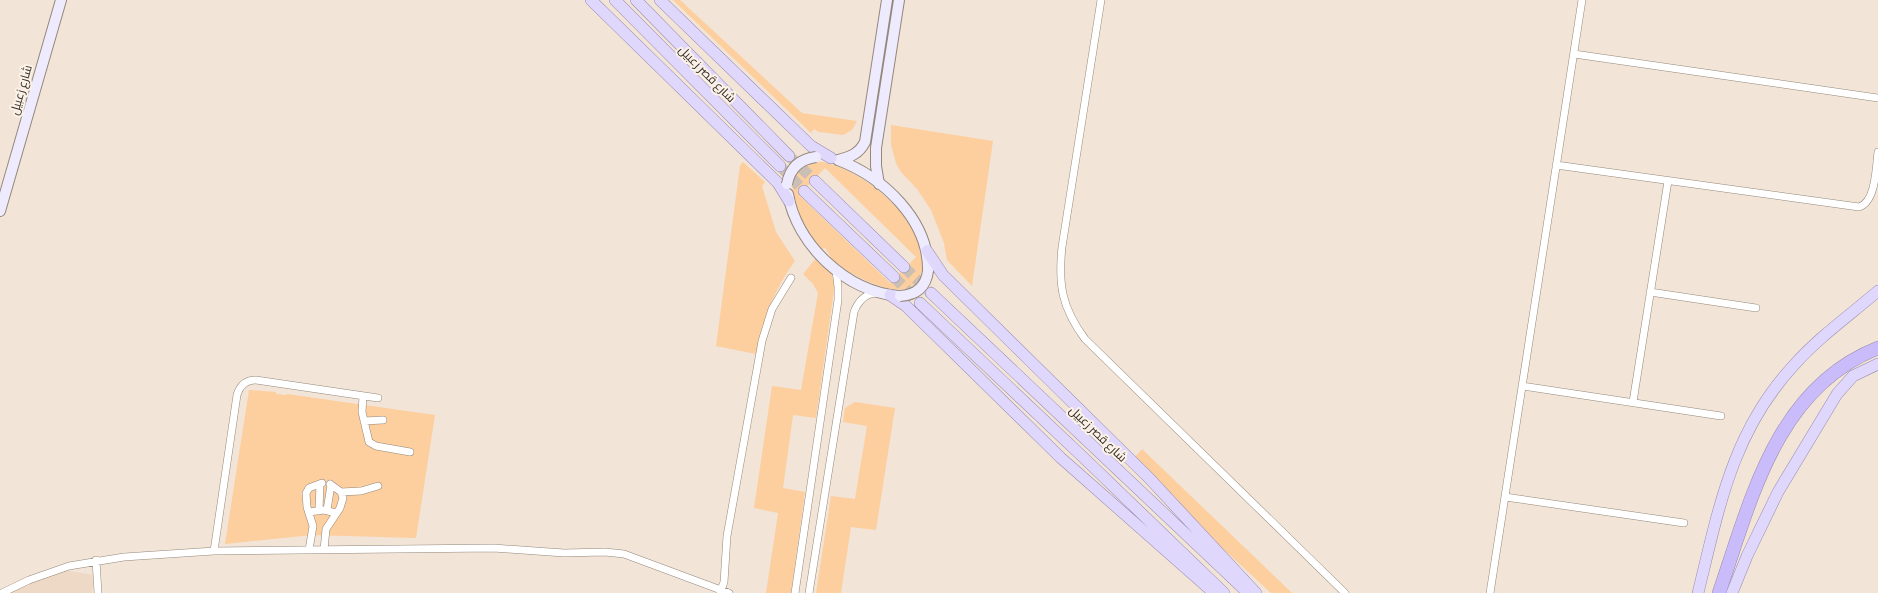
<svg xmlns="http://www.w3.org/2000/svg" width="1878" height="593" font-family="'Crimson Pro',Cairo,serif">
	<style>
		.built { fill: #edd9c6 }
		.green { fill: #fdce9e; fill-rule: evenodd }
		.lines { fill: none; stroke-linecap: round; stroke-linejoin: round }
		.primary-tunnel { stroke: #cbbfb3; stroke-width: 11; stroke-dasharray: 11 5.5; stroke-linecap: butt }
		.street-casing { stroke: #94887b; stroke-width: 8 }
		.secondary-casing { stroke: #94887b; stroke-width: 12 }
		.primary-casing { stroke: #948ab0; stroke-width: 12 }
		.highway-casing { stroke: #948ab0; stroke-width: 14 }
		.street { stroke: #fff; stroke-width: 7 }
		.secondary { stroke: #efebfe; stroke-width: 10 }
		.primary { stroke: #dfd7fc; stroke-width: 11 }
		.highway { stroke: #cabcfa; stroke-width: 13 }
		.secondary-bridge-casing { stroke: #94887b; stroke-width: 12; stroke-linecap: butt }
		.secondary-bridge { stroke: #efebfe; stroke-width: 10 }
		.labels { text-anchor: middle; stroke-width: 4; stroke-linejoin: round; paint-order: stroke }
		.street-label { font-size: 12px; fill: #312c27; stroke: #fdf2e7 }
	</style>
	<rect width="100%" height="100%" fill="#f2e4d6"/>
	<path class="built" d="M63,570L94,575L92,593H13L14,590Z"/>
	<path class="green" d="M673,0H680L802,113L857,121L852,130L843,135L819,132L814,129L811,133Z
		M891,125L993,141L972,286L947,260L944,243L931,210L917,189L901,172L896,163L891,145Z
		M743,162L765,182L762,186L776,232L795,261C774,289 763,320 756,354L716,346L740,166Z
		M823,162C864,170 928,222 922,269C916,313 850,275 833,260C829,257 829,252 825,248L822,249C802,228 767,162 823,162ZM825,168L916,257L890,283L799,195Z
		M817,257L829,268L835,283L816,418L793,415L783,488L805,492L791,593H766L778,513L754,508L772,386L801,390L818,293L813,284L803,274Z
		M249,390L276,392V394L286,395L287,394L435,415L416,538L312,535L225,544Z
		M855,402L895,408L876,530L851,527L841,593H816L831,496L855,499L867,426L843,422L845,408Z
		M1142,449L1292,593H1271L1220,546L1135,457Z"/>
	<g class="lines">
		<path class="primary-tunnel" d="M789,156L815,181
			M780,166L804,191
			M904,267L931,293
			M894,277L920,303"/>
		<g class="street-casing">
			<path id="street" d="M1101,0L1062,247C1058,285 1062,308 1085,339L1345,593
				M1574,54L1878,98
				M1556,165L1859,207C1876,202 1876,167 1878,152
				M1650,292L1756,308
				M1522,386L1721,416
				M363,396L362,412L369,442L376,446L410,452
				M1633,402L1668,181
				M364,421L383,420
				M341,492L361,491L378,486
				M1505,497L1684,523
				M319,510L320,484
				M327,510L331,485
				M309,512L324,510L336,513
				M309,550L313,526L307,507L306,493L309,488L322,483
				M324,550L326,529L340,508L343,498L341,492L330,484
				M214,551L237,395C240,385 246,380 256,380L378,398
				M96,560L98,593
				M2,593L29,580L69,566L124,557L214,551L494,548L564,553L605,552L624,554L729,593
				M720,593L724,582L727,536L762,341L772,309L791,278
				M795,593L838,300V287L836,270
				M809,593L854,312C858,301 866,293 878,293
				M1490,593L1582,0"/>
		</g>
		<g class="secondary-casing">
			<path id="secondary" d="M838,160C850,157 859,154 865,142L887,0
				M838,160C883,177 929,220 928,271
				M879,184L876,166V148L899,0
				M788,194C797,245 846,291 898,296
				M0,211L61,0"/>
		</g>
		<g class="primary-casing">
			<path id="primary" d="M591,0L778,183L789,201
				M615,0L780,166
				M636,0L789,156
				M660,0L811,146L831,158
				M815,181L904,267
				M804,191L894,277
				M927,251L943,275L1149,478L1256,593
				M931,293L1248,593
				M890,295L906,306L1061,458L1214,593
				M920,303L1085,459L1224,593
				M1698,593C1719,508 1732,432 1794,365C1819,337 1850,315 1878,291
				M1732,593L1747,556L1778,492L1837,394L1853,376L1878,364"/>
		</g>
		<g class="highway-casing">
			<path id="highway" d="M1719,593C1751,500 1776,388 1878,348"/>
		</g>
		<use href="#street" class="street"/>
		<use href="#secondary" class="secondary"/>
		<use href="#primary" class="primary"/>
		<use href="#highway" class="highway"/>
		<g class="secondary-bridge-casing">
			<path id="secondary-bridge" d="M787,184C790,168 800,159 816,157
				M900,296C916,295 926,287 928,271"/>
		</g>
		<use href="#secondary-bridge" class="secondary-bridge"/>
	</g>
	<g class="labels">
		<g class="street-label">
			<text transform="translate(707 74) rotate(45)" y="4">شارع قصر زعبيل</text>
			<text transform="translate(21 90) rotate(-74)" y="4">شارع زعبيل</text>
			<text transform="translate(1098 434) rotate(44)" y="4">شارع قصر زعبيل</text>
		</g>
	</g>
</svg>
